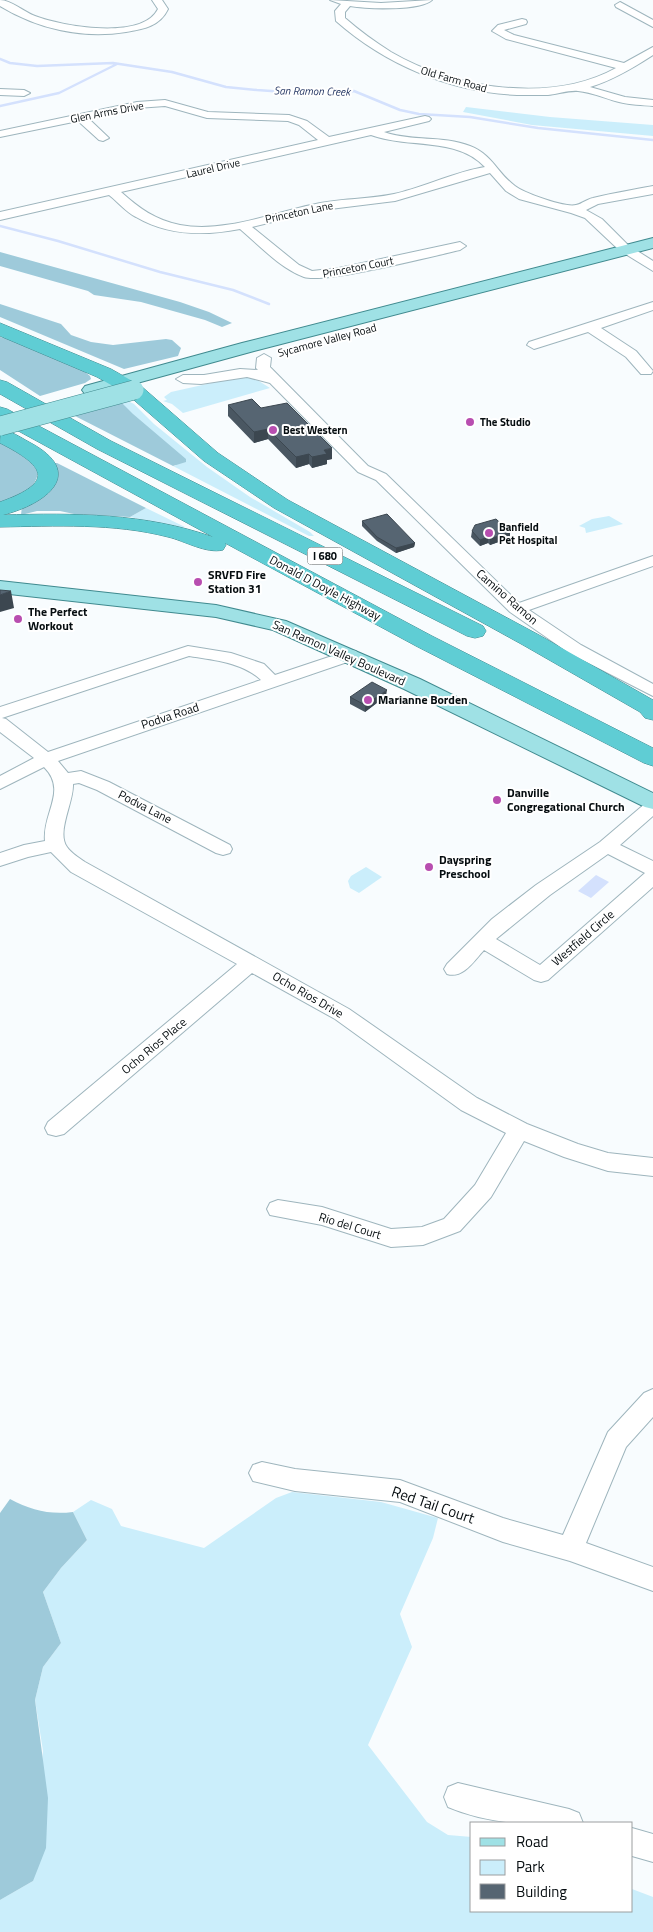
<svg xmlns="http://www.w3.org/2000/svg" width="653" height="1932" font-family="'Titillium Web',sans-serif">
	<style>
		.green { fill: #cbeefb }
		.forest { fill: #9ecada }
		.water { fill: #d4e1fd }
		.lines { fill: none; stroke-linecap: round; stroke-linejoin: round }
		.stream { stroke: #d4e1fd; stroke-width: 2.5 }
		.minor-casing { stroke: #9eb5bd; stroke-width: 2 }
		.major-casing { stroke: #408a8f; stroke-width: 2 }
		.highway-casing { stroke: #408a8f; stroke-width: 1 }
		.minor { fill: #fff; fill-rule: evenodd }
		.major { fill: #9fe1e5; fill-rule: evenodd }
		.highway { fill: #5fcdd4; fill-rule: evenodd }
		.major-bridge-casing { stroke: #408a8f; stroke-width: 20; stroke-linecap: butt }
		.major-bridge { stroke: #9fe1e5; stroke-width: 19 }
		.wall { fill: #4a5762 }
		.shaded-wall { fill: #3c4750 }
		.building { fill: #566572; stroke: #3c4750 }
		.poi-dot { fill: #b84eb0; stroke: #fff; stroke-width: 2 }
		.labels { text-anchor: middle; stroke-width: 4; stroke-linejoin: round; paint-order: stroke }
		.far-street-label { font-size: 11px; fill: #060d10; stroke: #fff }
		.far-water-label { font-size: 11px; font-style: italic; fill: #263865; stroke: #fff }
		.far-poi-label { font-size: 11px; font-weight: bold; fill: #060d10; stroke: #fff; text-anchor: start }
		.shield { fill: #fff; stroke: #515658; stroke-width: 1 }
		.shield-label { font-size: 11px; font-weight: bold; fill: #060d10 }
		.poi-label { font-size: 12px; font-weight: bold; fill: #060d10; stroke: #fff; text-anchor: start }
		.street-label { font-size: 12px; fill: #060d10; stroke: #fff }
		.near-street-label { font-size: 15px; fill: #060d10; stroke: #fff }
	</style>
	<rect width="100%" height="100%" fill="#f8fcfe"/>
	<path class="green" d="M466,107L550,117L653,125V136L532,125L463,112Z
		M243,376L254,378L270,388L183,413L172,404L163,401L167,400L164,397L171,392Z
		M128,401L134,404L154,424L207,467L250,497L310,532L314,536H309L173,466H176L121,402Z
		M146,508L185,527L181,528L130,517Z
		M609,516L623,524L586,533L585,528L579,526L592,519Z
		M366,867L382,877L359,893L350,888L348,881L351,876Z
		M292,1492L381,1502L438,1518L433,1538L400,1614L412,1647L368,1745L427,1822L448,1835L472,1837V1911H632V1889L653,1897V1932H0V1900L33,1881L43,1751L35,1700L43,1667L61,1643L43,1592L61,1568L87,1540L73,1512L91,1500L112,1509L121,1526L204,1548L276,1498Z"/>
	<path class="forest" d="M0,252L180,302L209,312L232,323L222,327L205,320L141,302L94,295L88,291L0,266Z
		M0,304L61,324L71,335L91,342L113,345L166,339L172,340L181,348L178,356L124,369L0,317Z
		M0,337L10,339L84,371L90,376L91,379L85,383L40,396L0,370Z
		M121,402L133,414L186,459V462L173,466L73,415Z
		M0,440L26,455L38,471C37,491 16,497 0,503Z
		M53,463H57L146,508L130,517L74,514L60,511H37L21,515L22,506Z
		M10,1499C31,1510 49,1515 73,1512L87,1540L61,1568L43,1592L61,1643L43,1667L35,1700L48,1798L46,1848L33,1881L0,1900V1513Z"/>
	<path class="water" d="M596,875L609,882L591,898L578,891Z"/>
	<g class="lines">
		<path class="stream" d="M0,59L10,63L37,66L113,63L172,72L226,87L257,90L285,92L354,91L400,110L419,114L470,117L538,128L653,140
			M0,106L59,93L117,64
			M0,226L58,241L160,272L233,290L269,304"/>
		<g class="minor-casing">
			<path id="minor" d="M0,0C11,0 24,12 35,16C61,26 142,41 158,9L152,0H162L168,9C160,26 144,29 126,32C82,39 38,29 0,6Z
				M330,0L381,3L432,0C420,11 367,9 350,6L345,12V18C360,31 375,42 391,52C454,89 551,104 616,68L506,39L492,31L498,25L522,19L526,20L527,22L526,24L504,30L514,35L624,63L653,47V55C633,68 613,80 590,87L625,97L653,100V106C642,105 630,105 619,102C606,99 592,92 578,91C569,90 558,94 548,95C538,95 527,95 517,95C450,92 386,65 336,21L335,11L341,4Z
				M620,2L653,20V27L616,7L615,5Z
				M0,89L24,90L30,93L24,96L0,95Z
				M165,100L208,112L289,115L307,121L329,137L425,116L429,117L431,119L429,121L384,132C412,142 442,135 470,146C493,155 497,173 515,186C524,193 565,208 576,205C582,204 587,199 593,198C613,193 633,190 653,186V194L598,204L586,210L602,219L628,245L653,261V271L619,250L585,218L571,213L519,199L506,191L490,173L395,201L322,210L252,227L299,265L312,271L339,268L460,242L466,246L460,250C433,256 324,284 304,277C280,268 260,246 240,229C204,236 168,236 136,217C126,212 118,202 109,195L0,220V212L318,140L299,125L288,121L207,118L165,106L137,108L89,119L109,138L103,141L99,140L78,121L0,137V131L137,102ZM371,135C408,149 456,136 485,167C454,172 425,187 394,194C366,200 338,198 311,205C269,214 223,233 180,225C155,220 139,208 121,192Z
				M653,302V310L601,328L636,351L653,371L651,374H641L626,357L588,332L534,349L527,345L529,342Z
				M264,354L271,358L270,367L368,466L386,474L519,603L653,556V566L529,610L581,645L653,684V696L569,653L510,612L376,480L358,472L270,383L247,377L201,384L183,383L176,379L183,375H204L240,369L258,370L256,368L257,358Z
				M188,646L231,653L264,664L275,675L350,650L356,651L358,655L356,659L58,761L68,773L81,771L109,782L230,845L232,849L230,853L223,855L216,853L97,790L79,783L73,784C74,802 56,832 67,847C71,853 79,858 85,862L349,1009L477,1098L527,1124L578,1144L608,1153L653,1158V1176L608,1171L564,1157L524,1141L491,1197L460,1231L423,1245L391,1247L322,1225L270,1215L267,1209L270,1203L278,1200L322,1207L391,1229L422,1227L444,1219L475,1185L506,1133L461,1110L335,1019L252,973L64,1134L56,1136L48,1134L45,1128L48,1122L237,964L71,872L51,852L28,857L0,866V853L24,845L45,841C42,813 68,791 44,767L0,789V776L34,758L0,732V707ZM189,656C213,660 242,662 261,680L48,752L6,719L2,718Z
				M653,800V816L620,845L653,861V887L548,980L541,982L534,980L484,950C474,961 463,979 447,974L444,969L447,964L492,919L536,885L600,842L647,802ZM608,854L645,873L540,965L496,939L550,895Z
				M653,1389V1417L626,1447L586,1543L653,1567V1591L570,1561L503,1542L400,1502L295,1491L253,1481L249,1473L253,1465L262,1462L295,1469L400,1480L503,1518L563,1535L608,1432L644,1393Z
				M458,1783L569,1809L579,1813L583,1823C539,1826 490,1825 448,1807L444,1797L448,1787Z
				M632,1828L653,1834V1862L632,1856Z"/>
		</g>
		<g class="major-casing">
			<path id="major" d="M653,238V248L254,351L97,394L91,395L85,394L82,390L85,386L242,343Z
				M0,581L216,605L286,621L420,679L653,793V809L645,807L404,689L273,630L216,617L0,593Z"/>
		</g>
		<g class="highway-casing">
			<path id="highway" d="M0,323L111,369L141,386L218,453L288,500L539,635L653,700V720L645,718L640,712L523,645L274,508L204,461L127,394L97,377L0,336Z
				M0,380L7,382L111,441L483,626L486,631L483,636L475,638L467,636L97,449L0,394Z
				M0,407L7,409L432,636L653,748V766L644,763L416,646L225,543L226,545L223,550C206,554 185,541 168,537C114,523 55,526 0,527V502C56,482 45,466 0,443L1,429C11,431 20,437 29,442C88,473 46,504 3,515C75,513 145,513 213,537L0,421Z"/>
		</g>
		<use href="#minor" class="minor"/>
		<use href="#major" class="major"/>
		<use href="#highway" class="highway"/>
		<g class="major-bridge-casing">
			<path id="major-bridge" d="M0,426L134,390"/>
		</g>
		<use href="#major-bridge" class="major-bridge"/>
	</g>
	<path class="wall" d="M228,405L261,408L332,459L327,460V464L312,468L309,464L296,468L268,439L254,443L228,416Z
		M362,521L415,543L414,547L396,553L377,541L362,526Z
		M472,531L510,532V538L490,545L488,543L480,546L471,537Z
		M386,696L365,712L350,704V697Z"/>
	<path class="shaded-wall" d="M268,429V439L254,443V432Z
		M332,448V459L327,460V464L312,468V457L324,450Z
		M309,454V464L296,468V457Z
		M510,532V538L490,545V539Z
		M488,537V543L480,546V540Z
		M415,543L414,547L396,553V548Z
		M11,591L14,608L0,612V595Z
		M387,690L386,696L365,712V705Z"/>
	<path class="building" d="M252,399L261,408L287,403L332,448L324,450L327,454L312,457L309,454L296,457L268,429L254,432L228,405Z
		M387,514L415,543L396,548L377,537L362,521Z
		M496,519L510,532L490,539L488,537L480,540L472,531L475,525Z
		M0,590L11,591L0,595Z
		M372,682L387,690L365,705L350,697Z"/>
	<g class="poi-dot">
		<circle cx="470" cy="422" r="5"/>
		<circle cx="273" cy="430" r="5"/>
		<circle cx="489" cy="533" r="5"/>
		<circle cx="198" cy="582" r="5"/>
		<circle cx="18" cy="619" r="5"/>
		<circle cx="368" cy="700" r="5"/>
		<circle cx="497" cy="800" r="5"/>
		<circle cx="429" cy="867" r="5"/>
	</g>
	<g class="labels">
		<g class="far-street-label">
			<text transform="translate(454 79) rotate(16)" y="4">Old Farm Road</text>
			<text transform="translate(107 112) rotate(-11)" y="4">Glen Arms Drive</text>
			<text transform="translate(213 168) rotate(-13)" y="4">Laurel Drive</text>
			<text transform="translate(299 212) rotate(-12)" y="4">Princeton Lane</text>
			<text transform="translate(358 267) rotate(-11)" y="4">Princeton Court</text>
			<text transform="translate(327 340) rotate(-15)" y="4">Sycamore Valley Road</text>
		</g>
		<g class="far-water-label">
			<text transform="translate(312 91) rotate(1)" y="4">San Ramon Creek</text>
		</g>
		<g class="far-poi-label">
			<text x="480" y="426">The Studio</text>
			<text x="283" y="434">Best Western</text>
			<text x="499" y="531">Banfield<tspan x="499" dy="13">Pet Hospital</tspan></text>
		</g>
		<rect class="shield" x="307.5" y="547.5" width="35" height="17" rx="4"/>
		<g class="shield-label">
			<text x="325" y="560">I 680</text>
		</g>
		<g class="poi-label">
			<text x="208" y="579">SRVFD Fire<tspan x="208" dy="14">Station 31</tspan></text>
			<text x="28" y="616">The Perfect<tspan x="28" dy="14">Workout</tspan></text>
			<text x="378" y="704">Marianne Borden</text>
			<text x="507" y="797">Danville<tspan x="507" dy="14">Congregational Church</tspan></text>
			<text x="439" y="864">Dayspring<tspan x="439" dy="14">Preschool</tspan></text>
		</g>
		<g class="street-label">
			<text transform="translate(325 588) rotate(28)" y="4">Donald D Doyle Highway</text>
			<text transform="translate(507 597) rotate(41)" y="4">Camino Ramon</text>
			<text transform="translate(339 653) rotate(24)" y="4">San Ramon Valley Boulevard</text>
			<text transform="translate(170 716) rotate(-18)" y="4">Podva Road</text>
			<text transform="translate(145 807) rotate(27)" y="4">Podva Lane</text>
			<text transform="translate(583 938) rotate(-41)" y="4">Westfield Circle</text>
			<text transform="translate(308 995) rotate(30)" y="4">Ocho Rios Drive</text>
			<text transform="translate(154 1046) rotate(-40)" y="4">Ocho Rios Place</text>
			<text transform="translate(350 1226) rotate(17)" y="4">Rio del Court</text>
		</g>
		<g class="near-street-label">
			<text transform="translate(433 1505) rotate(19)" y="5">Red Tail Court</text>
		</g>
	</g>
	<rect x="470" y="1822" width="162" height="90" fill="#ffffff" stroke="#9b9e9f"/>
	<rect x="480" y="1838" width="25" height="8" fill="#9fe1e5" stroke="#9b9e9f"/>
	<text x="516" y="1847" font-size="15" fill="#060d10">Road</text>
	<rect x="480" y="1860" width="25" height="15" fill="#cbeefb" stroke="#9b9e9f"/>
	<text x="516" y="1872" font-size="15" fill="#060d10">Park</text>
	<rect x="480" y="1884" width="25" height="15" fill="#566572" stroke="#9b9e9f"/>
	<text x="516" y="1897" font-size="15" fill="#060d10">Building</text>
</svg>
